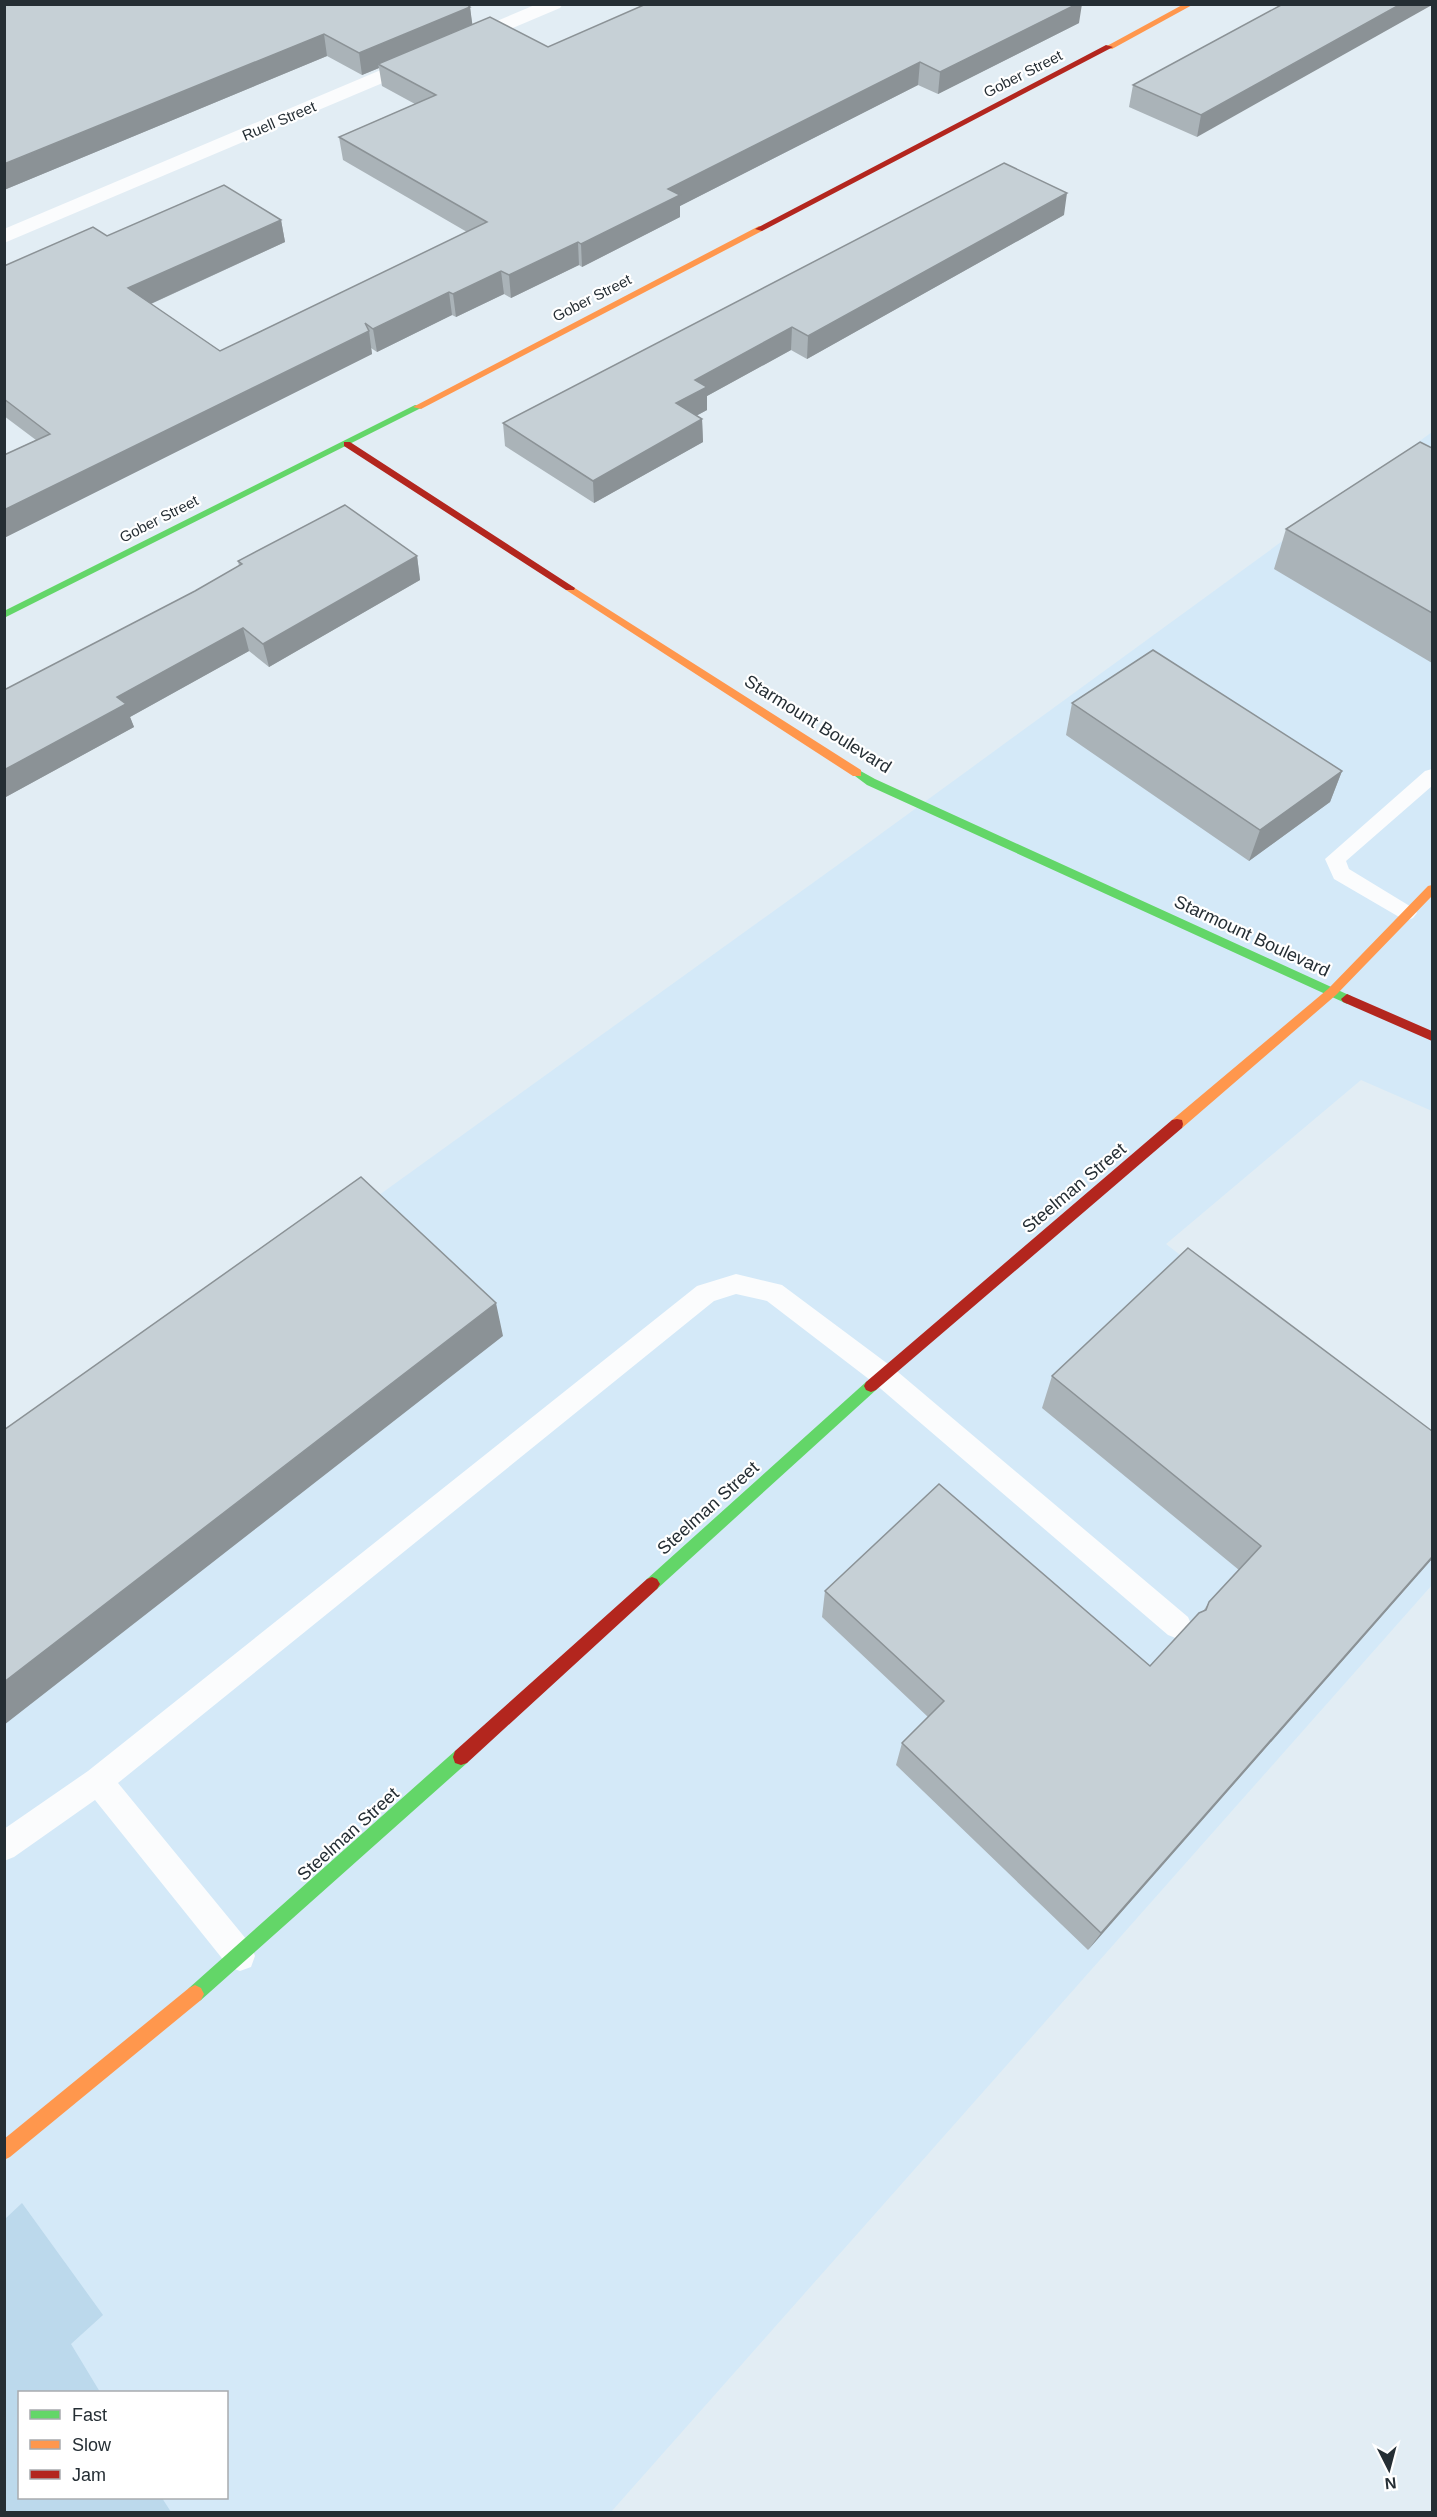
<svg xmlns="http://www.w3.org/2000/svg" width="1437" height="2517" font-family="Helvetica,sans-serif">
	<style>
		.built { fill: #d4e9f8; fill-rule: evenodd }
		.green { fill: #bcd9ec }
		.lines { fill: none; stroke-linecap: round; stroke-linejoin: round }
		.lane { fill: #fbfcfd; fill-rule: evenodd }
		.street { fill: #fbfcfd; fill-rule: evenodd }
		.fast { fill: #63d668; fill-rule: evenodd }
		.slow { fill: #ff974d; fill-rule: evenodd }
		.jam { fill: #b3261e; fill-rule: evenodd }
		.wall { fill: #aab3b8 }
		.shaded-wall { fill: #8b9296 }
		.building { fill: #c6d0d6; stroke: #8b9296; stroke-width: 1.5 }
		.labels { text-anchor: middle; stroke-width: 4.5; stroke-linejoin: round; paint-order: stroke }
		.far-street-label { font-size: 15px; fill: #252e34; stroke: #fff }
		.street-label { font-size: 18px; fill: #252e34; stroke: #fff }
	</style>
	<rect width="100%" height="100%" fill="#e2edf4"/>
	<path class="built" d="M1432,432V1111L1361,1080L1166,1244L1432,1450V1585L611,2512H5L4,1465L871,841ZM20,2392H226V2498H20Z"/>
	<path class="green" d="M22,2203L103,2315L71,2344L100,2392H20V2498H162L171,2512H5V2219Z"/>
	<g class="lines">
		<path class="lane" d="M1432,769V786L1346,861L1349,869L1413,908L1417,913L1413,918L1406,921L1334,879L1325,859L1425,771Z
			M736,1274L782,1285L892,1367L1188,1617L1192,1626L1188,1635L1178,1639L1168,1635L874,1383L767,1301L736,1294L714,1301L118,1783L251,1945L255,1956L251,1967L240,1971L229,1967L95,1800L14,1857L4,1861V1829L88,1771L697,1286Z"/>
		<path class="street" d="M537,4H563L560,8L4,243V229Z"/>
		<path class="fast" d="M415,405L423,407L4,618V611Z
			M857,769L875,779L1351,996L1353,999L1347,1004L1343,1002L867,785L851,773Z
			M871,1380L876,1382L878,1386L876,1390L657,1589L652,1591L647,1589L644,1584L647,1579L866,1382Z
			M461,1749L467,1751L469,1757L467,1763L201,2000L195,2003L189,2000L186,1994L189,1988L455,1751Z"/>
		<path class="slow" d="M1184,4H1194L1112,49L1105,47Z
			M759,226L762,227V231L421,409L413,407Z
			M570,585L861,770V776H853L566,590V586Z
			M1432,885V896L1336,995L1182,1128H1172L1171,1124L1172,1120L1328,989L1428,886Z
			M195,1985L201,1988L204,1994L201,2000L10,2157L4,2160V2139L189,1988Z"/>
		<path class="jam" d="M1106,45L1113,47L762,231L755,229Z
			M344,442H350L575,588L574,590H566L344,446Z
			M1347,994L1432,1031V1041L1343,1002L1341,999Z
			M1177,1119L1182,1120L1183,1124L1182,1128L876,1390L871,1392L866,1390L864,1386L866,1382L1172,1120Z
			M652,1577L657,1579L660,1584L657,1589L467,1763L461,1765L455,1763L453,1757L455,1751L647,1579Z"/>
	</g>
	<path class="wall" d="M4,4L470,7L472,25L548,47L1079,23L938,94L918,85L680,206V217L582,267L579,265L511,298L504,294L456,317L452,315L377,352L371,348L372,354L4,538V455L36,440L4,416V266L107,236L281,220L285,242L151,304L220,351L467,232L343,160L339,137L415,104L382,86L379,68L362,75L327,56L4,190Z
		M1283,4L1197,137L1129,107L1133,85Z
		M1064,215L807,359L791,350L707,396V410L696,416L702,419L703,442L594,503L505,446L503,423Z
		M1432,448V663L1274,569L1286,529Z
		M417,556L420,580L269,667L249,651L130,717L134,727L4,798V690L195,591L239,566L238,561Z
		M1072,703L1342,771L1330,802L1249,861L1066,735Z
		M1052,1376L1432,1559L1088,1950L896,1765L902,1743L928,1717L822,1617L825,1591L1150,1666L1204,1610L1209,1602L1239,1570L1042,1408Z"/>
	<path class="shaded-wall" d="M1060,4H1082L1079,23L938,94L940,72Z
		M1401,4L1432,5L1197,137L1201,115Z
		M470,7L473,29L378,64L379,68L362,75L359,53Z
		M324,34L327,56L4,190V164Z
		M920,62L918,85L680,206V217L582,267L581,244L668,189Z
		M1067,193L1064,215L807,359L808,336Z
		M281,220L285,242L135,311L128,288Z
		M578,242L579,265L511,298L509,275Z
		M501,271L504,294L456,317L453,294Z
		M449,292L452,315L377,352L373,329Z
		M792,327L791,350L707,396V410L677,426L676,403L695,380Z
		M369,331L372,354L4,538V510Z
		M702,419L703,442L594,503L593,481Z
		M417,556L420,580L269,667L263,644Z
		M243,628L249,651L130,717L134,727L4,798V770L117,697Z
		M1342,771L1330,802L1249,861L1260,830Z
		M496,1303L503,1336L4,1725V1682Z
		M1432,1557V1559L1088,1950L1101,1933Z"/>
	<path class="building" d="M4,4H466L470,7L359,53L324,34L4,164Z
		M646,4H1077L940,72L920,62L668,189L680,195L581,244L578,242L509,275L501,271L453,294L449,292L373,329L365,323L369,331L4,510V455L50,434L4,399V266L93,227L107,236L224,185L281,220L128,288L220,351L487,222L339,137L436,95L378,64L490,17L548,47Z
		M1283,4H1401L1201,115L1133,85Z
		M1004,163L1067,193L808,336L792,327L695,380L707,387L676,403L702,419L593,481L503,423Z
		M1420,442L1432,448V613L1286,529Z
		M345,505L417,556L263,644L243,628L117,697L126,704L4,770V690L195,591L242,564L238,561Z
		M1153,650L1342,771L1260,830L1072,703Z
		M361,1177L496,1303L4,1682V1430Z
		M1188,1248L1432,1431V1557L1101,1933L902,1743L944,1701L825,1591L939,1484L1150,1666L1199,1613L1206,1610L1209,1602L1261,1546L1052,1376Z"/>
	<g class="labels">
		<g class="far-street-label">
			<text transform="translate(1023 74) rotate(-27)" y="5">Gober Street</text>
			<text transform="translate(279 121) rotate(-23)" y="5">Ruell Street</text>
			<text transform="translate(592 298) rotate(-27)" y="5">Gober Street</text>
			<text transform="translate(159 519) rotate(-27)" y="5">Gober Street</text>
		</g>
		<g class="street-label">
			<text transform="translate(818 724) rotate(32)" y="6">Starmount Boulevard</text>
			<text transform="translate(1252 936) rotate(25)" y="6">Starmount Boulevard</text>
			<text transform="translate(1074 1188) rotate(-40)" y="6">Steelman Street</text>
			<text transform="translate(708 1508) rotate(-42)" y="6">Steelman Street</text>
			<text transform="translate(348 1834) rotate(-42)" y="6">Steelman Street</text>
		</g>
	</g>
	<rect width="1437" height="2517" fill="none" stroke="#252e34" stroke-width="12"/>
	<rect x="18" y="2391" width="210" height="108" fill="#ffffff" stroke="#a8abae" stroke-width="1.5"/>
	<rect x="30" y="2410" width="30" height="9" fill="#63d668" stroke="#a8abae" stroke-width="1.5"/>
	<text x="72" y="2421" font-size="18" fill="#252e34">Fast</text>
	<rect x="30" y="2440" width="30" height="9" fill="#ff974d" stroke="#a8abae" stroke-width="1.5"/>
	<text x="72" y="2451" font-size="18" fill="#252e34">Slow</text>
	<rect x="30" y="2470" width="30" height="9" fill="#b3261e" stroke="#a8abae" stroke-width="1.5"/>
	<text x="72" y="2481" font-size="18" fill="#252e34">Jam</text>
	<g transform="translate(1389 2469) rotate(174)" stroke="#ffffff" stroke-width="4.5" paint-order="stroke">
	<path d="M0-4.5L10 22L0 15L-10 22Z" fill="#252e34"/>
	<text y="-9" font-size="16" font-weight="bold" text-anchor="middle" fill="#252e34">N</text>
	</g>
</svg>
